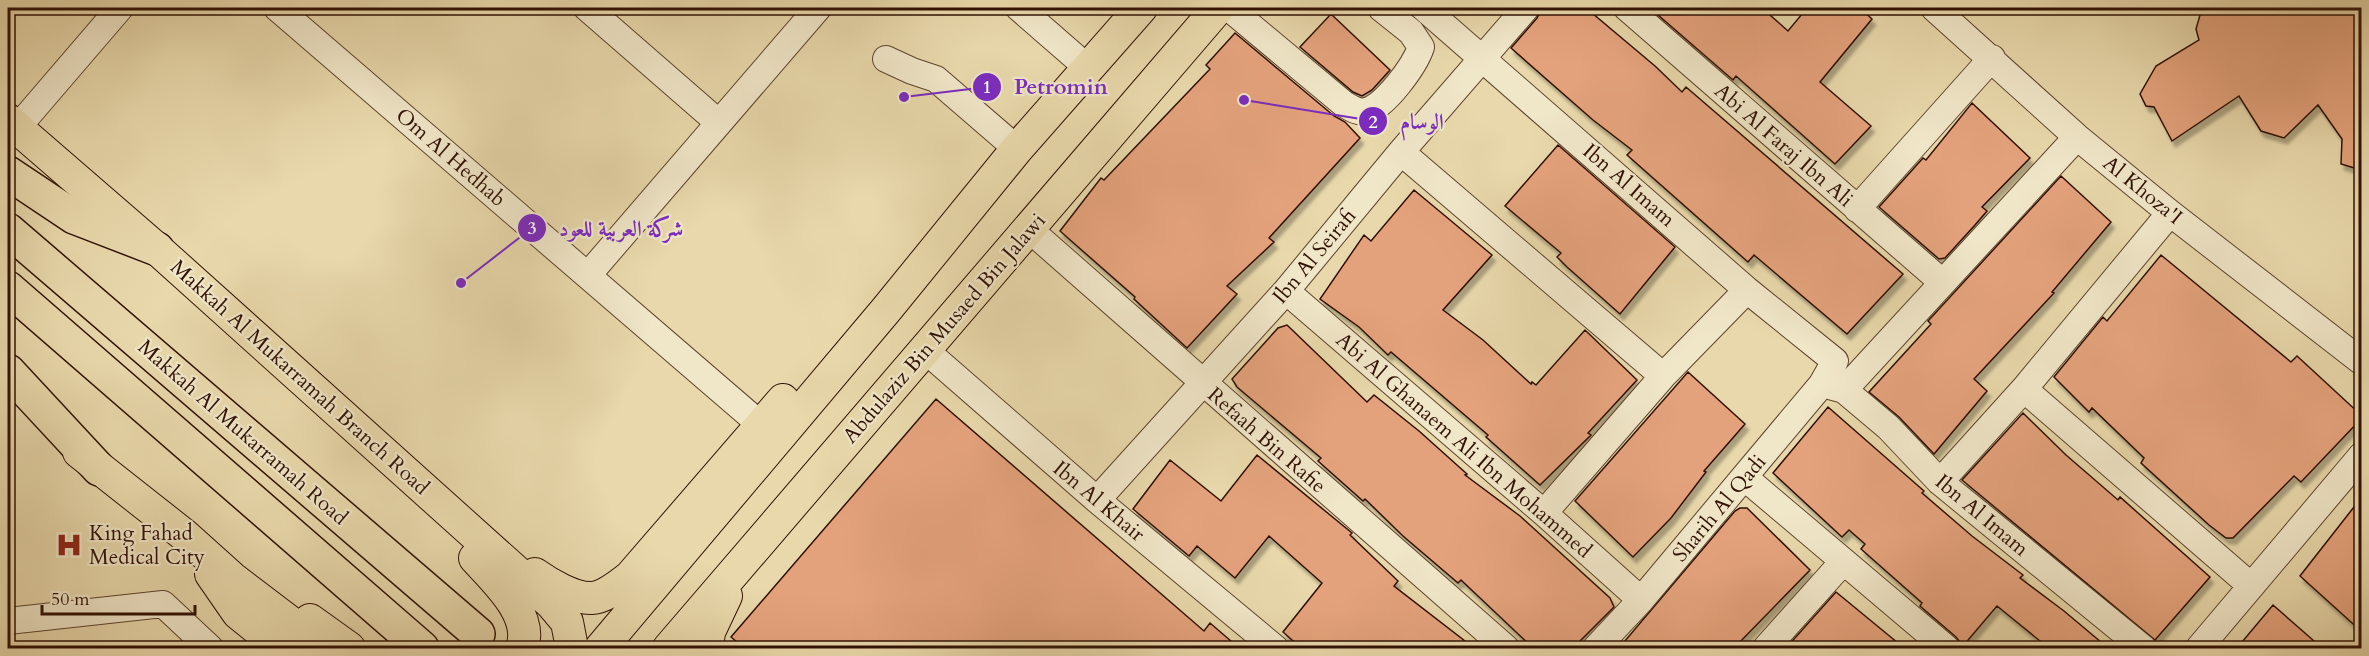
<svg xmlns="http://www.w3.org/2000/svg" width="2369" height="656" font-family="Cardo,Amiri,serif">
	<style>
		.building { fill: #e4a27c; stroke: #301105; stroke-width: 1.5; filter: url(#shadow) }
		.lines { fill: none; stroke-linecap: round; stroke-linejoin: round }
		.minor-casing { stroke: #5e432e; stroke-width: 28 }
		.major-casing { stroke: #301105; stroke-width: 34 }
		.highway-casing { stroke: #301105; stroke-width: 36 }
		.minor { stroke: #f0e6c8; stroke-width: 26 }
		.major { stroke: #e8d8ab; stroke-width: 32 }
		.highway { stroke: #e8d8ab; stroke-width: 33 }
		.labels { text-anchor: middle; stroke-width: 4.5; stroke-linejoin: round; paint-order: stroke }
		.street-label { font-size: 21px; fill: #301105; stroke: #f0e6c8 }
		.poi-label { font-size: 21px; fill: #301105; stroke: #f0e6c8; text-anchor: start }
		.leader { fill: none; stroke: #7b2cbf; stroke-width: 2 }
		.callout-dot { fill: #7b2cbf; stroke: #f0e6c8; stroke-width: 2 }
		.mark-label { font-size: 18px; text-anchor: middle; font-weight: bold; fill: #fff }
		.callout-label { font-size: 22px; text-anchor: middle; font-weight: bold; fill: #7b2cbf; stroke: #f0e6c8; stroke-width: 4.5; stroke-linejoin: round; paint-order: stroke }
	</style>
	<defs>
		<filter id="shadow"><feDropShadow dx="3.5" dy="6" stdDeviation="1.5" flood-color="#0004"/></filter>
	</defs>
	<rect width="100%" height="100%" fill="#e8d8ab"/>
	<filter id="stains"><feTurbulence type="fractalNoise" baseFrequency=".00333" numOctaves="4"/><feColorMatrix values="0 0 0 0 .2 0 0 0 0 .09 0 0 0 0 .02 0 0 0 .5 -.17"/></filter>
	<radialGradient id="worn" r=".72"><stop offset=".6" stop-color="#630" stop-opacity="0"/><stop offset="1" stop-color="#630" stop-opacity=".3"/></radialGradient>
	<path class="building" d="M1542,8H1586L1655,66L1682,92L1686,87L1903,274L1847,334L1754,255L1748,262L1627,155L1632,150L1593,120L1511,48L1537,18Z
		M1650,8H1762L1788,31L1807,8H1860L1872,19L1820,82L1871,126L1835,164L1736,76L1733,80Z
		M2202,8H2361V170L2341,164L2342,139L2318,105L2284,138L2261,131L2239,96L2172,141L2154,107L2146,106L2140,94L2156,66L2199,40L2196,29Z
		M1331,14L1390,70L1372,90L1362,96L1353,92L1300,47Z
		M1235,33L1334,116L1345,122L1360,138L1269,238L1274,242L1227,286L1237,294L1187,348L1134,299L1135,297L1060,231L1101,178L1104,180L1210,69L1206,65Z
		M1972,103L2030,158L1982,207L1987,211L1975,225L1945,258L1939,259L1879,207L1923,158L1926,160Z
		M1558,145L1675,247L1620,314L1567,267L1557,257L1561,253L1505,206Z
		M2061,176L2111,222L2052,292L2054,293L1974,379L1987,391L1934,454L1899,417L1869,392L1931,324L1928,321Z
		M1414,190L1492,255L1443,310L1483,340L1531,384L1532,382L1536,385L1585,330L1637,380L1588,433L1591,435L1540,485L1486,437L1488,435L1391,352L1388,355L1359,327L1320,299L1364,235L1371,241Z
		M2161,255L2291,362L2297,356L2361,415V419L2301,482L2294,476L2233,538H2226L2209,525L2141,463L2144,458L2092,408L2089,412L2054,377L2103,317L2107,321Z
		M1287,325L1367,402L1374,395L1419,431L1467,474L1465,475L1520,516L1610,598L1614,607L1573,648H1533L1461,580L1458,583L1403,536L1365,499L1363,501L1318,461L1321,458L1237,387L1232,379L1278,328Z
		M1688,372L1745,424L1704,471L1706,472L1671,518L1633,557L1575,501Z
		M936,399L1204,631L1210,623L1239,648H744L731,637Z
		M1828,407L1924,491L1922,493L1972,536L2023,575L2020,578L2064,611L2108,648H2033L2040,641L1997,606L1963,646L1956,637L1920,606L1922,603L1861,549L1865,544L1849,530L1842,537L1773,473Z
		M2023,413L2066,455L2118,500L2120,497L2210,577L2155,640L1962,480Z
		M1257,455L1352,533L1350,535L1398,581L1394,586L1474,648H1301L1283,632L1322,583L1269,536L1235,578L1197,546L1189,556L1133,509L1170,460L1221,501Z
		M2361,498V631L2300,576Z
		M1740,508H1747L1810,570L1734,648H1619L1735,511Z
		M1836,592L1904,648H1786Z
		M2273,605L2322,648H2237Z"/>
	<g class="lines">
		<g class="minor-casing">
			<path id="minor" d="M277,8L761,425
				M587,8L719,123
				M1019,8L1089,69
				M1229,8L1344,104C1351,108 1357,113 1366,111C1385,107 1415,65 1421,47L1411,32L1381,8
				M1424,8L1747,290L1835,361L1822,384L1641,600L1596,648
				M1627,8L1942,282
				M1934,8L2077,137L2170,213L2362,362
				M886,59L912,71L936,79L1017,149
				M17,128L120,8
				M1401,152L1663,376
				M1857,209L1992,58
				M1030,230L1506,648
				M588,275L818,8
				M1286,291L1544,513L1641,600
				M925,350L1097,500L1275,648
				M1822,384L1844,390L1888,427L1940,482L2143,648
				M2024,389L2250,585
				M1844,390L2077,137
				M1744,477L1946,648
				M1940,482L2024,389L2170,213
				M1097,500L1286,291L1401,152L1526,8
				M1544,513L1663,376L1747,290
				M8,621L163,604L210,648
				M1766,648L1842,563
				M2199,648L2362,455"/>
		</g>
		<g class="major-casing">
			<path id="major" d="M8,120L157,249L551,603L567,622L572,648
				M79,452L183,534L232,578L324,648
				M475,558C495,580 534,615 522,648
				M211,574L238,613L281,648
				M535,574C549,584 574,599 592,598C606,597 619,585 630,577L783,400
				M310,620L349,648
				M601,648L886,310L1017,149L1141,8
				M669,648L1218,8
				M707,648L709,632L726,596"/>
		</g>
		<g class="highway-casing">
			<path id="highway" d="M8,173L74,217L157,249
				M8,230L478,634
				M8,288L422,648
				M8,371L99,469"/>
		</g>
		<use href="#minor" class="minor"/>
		<use href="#major" class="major"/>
		<use href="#highway" class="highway"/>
	</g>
	<defs>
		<g id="hospital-bare" transform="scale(2.07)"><path d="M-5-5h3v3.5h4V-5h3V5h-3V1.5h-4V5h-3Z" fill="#8f2418" stroke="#f0e6c8" stroke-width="2.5" paint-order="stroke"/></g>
	</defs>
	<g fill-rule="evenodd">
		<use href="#hospital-bare" x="69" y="545"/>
	</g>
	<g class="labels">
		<g class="street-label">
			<text transform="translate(1784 145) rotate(41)" y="7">Abi Al Faraj Ibn Ali</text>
			<text transform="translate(451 157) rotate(41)" y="7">Om Al Hedhab</text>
			<text transform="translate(1629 185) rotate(41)" y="7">Ibn Al Imam</text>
			<text transform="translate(2143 190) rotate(39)" y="7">Al Khoza'I</text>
			<text transform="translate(1314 256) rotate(-50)" y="7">Ibn Al Seirafi</text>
			<text transform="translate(944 328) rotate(-49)" y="7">Abdulaziz Bin Musaed Bin Jalawi</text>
			<text transform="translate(300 377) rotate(42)" y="7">Makkah Al Mukarramah Branch Road</text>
			<text transform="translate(243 432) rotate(41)" y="7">Makkah Al Mukarramah Road</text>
			<text transform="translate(1267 440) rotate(41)" y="7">Refaah Bin Rafie</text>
			<text transform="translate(1464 445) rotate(41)" y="7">Abi Al Ghanaem Ali Ibn Mohammed</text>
			<text transform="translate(1099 501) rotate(40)" y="7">Ibn Al Khair</text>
			<text transform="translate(1719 508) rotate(-50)" y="7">Sharih Al Qadi</text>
			<text transform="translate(1982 515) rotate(40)" y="7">Ibn Al Imam</text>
		</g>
		<g class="poi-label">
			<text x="89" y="540">King Fahad<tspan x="89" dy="24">Medical City</tspan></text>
		</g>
	</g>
	<path class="leader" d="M904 97L987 87M1244 100L1373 121M461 283L532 228"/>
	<g class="callout-dot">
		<circle cx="904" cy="97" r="6"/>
		<circle cx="1244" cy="100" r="6"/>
		<circle cx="461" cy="283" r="6"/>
		<circle cx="987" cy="87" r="15"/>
		<circle cx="1373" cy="121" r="15"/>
		<circle cx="532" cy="228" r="15"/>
	</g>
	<g class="mark-label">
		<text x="987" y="93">1</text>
		<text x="1373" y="128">2</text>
		<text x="532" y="234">3</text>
	</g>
	<g class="callout-label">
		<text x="1061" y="94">Petromin</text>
		<text x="1422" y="129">الوسام</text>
		<text x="621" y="236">شركة العربية للعود</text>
	</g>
	<rect width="2369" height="656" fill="none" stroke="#e8d8ab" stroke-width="30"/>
	<rect x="9" y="9" width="2351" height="638" fill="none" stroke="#301105" stroke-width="3"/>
	<rect x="15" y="15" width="2339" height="626" fill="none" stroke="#301105" stroke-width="1.5"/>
	<path d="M42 605v9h153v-9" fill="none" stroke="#301105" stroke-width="3"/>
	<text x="51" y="605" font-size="18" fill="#301105" stroke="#f0e6c8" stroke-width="4.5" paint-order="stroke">50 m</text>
	<rect width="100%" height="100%" filter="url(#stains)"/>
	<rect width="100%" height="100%" fill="url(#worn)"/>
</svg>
